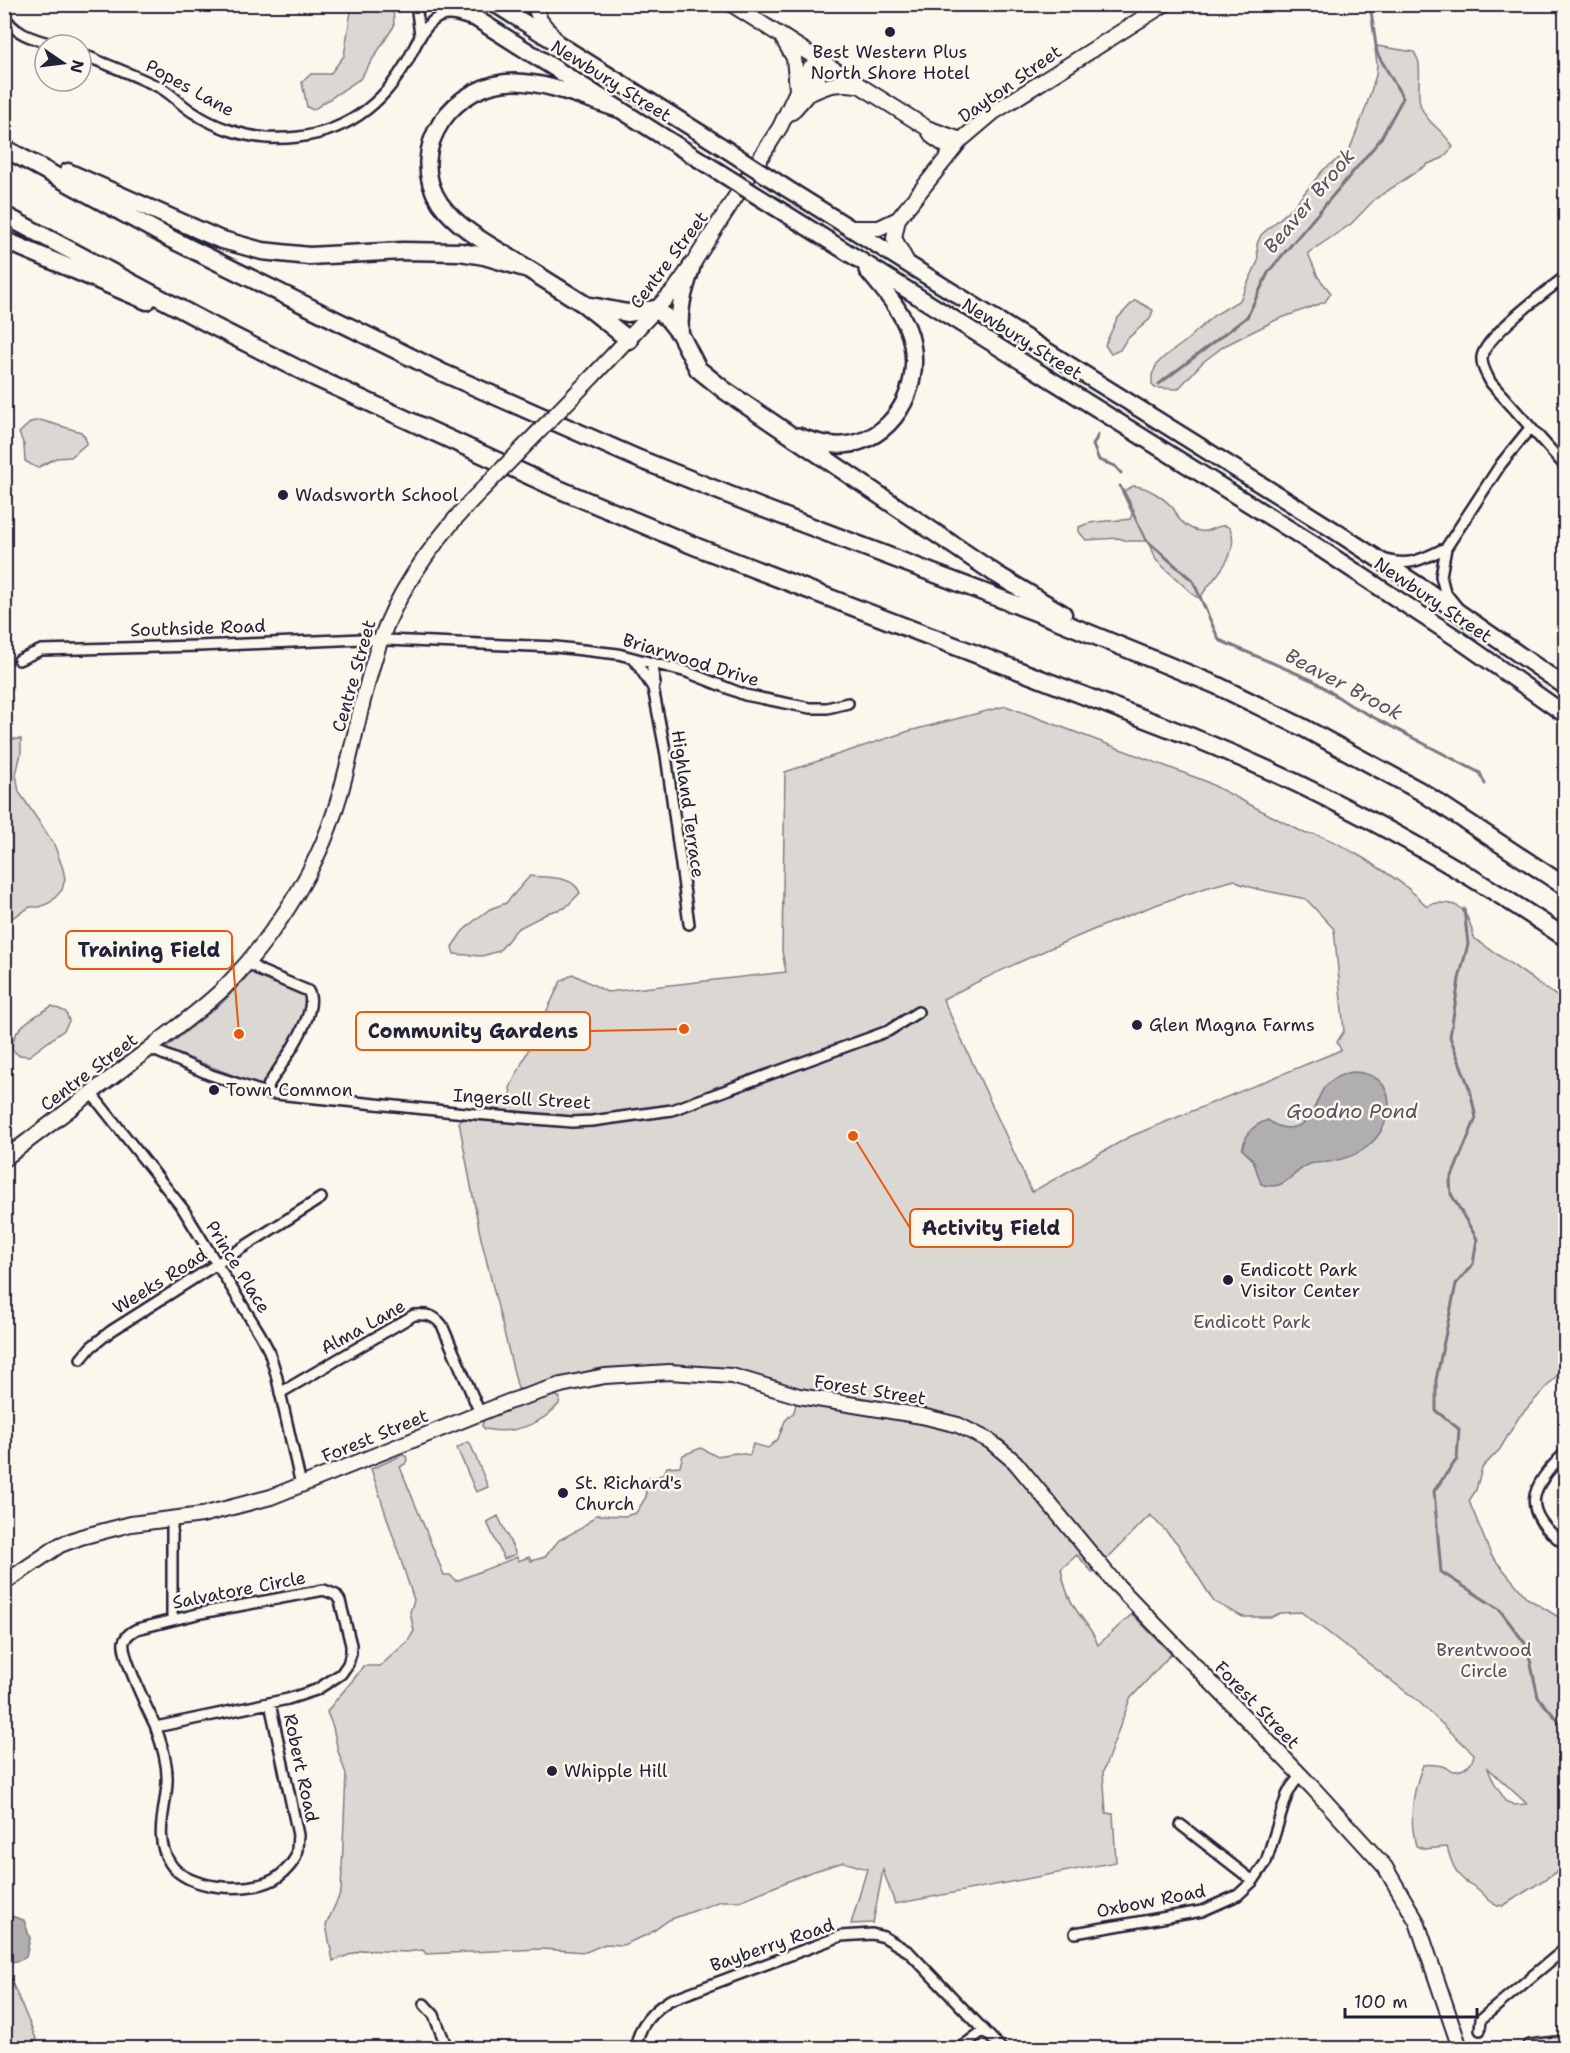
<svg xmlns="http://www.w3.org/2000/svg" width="1570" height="2053" font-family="'Shantell Sans',sans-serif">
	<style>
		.green { fill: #dbd8d3; stroke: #7e7d87; stroke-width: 1.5; fill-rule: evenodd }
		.water { fill: #b1aeb0; stroke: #787681; stroke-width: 1.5 }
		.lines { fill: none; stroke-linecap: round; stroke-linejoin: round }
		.stream { stroke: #787681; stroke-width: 3 }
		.street-casing { stroke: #22223b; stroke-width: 14 }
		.secondary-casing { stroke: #22223b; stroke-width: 18 }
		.primary-casing { stroke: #22223b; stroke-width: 20 }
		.highway-casing { stroke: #22223b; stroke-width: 21 }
		.street { stroke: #fbf7ec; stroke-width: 9 }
		.secondary { stroke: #fbf7ec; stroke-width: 14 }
		.primary { stroke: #fbf7ec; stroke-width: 15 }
		.highway { stroke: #fbf7ec; stroke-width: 16 }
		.secondary-bridge-casing { stroke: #22223b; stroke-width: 18; stroke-linecap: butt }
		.primary-bridge-casing { stroke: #22223b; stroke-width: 20; stroke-linecap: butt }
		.secondary-bridge { stroke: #fbf7ec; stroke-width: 14 }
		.primary-bridge { stroke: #fbf7ec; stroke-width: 15 }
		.poi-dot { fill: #22223b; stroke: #fbf7ec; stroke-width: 2 }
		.labels { text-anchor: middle; stroke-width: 5; stroke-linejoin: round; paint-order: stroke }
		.poi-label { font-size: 18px; fill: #22223b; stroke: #fbf7ec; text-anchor: start }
		.street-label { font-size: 18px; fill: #22223b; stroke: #fbf7ec }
		.park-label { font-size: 18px; fill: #505061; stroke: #fbf7ec }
		.water-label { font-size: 20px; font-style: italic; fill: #545364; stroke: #fbf7ec }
		.leader { fill: none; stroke: #e8590c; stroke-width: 2 }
		.callout-dot { fill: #e8590c; stroke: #fbf7ec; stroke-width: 2 }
		.callout { fill: #fbf7ec; stroke: #e8590c; stroke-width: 2 }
		.callout-label { font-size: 20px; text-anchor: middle; font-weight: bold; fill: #22223b }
	</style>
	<rect width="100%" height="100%" fill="#fbf7ec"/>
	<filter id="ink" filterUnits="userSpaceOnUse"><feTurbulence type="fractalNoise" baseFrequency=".0167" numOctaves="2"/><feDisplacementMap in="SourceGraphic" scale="12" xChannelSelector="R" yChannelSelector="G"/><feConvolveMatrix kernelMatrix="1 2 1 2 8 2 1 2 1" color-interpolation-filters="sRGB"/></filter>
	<g filter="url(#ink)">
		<path class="green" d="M352,5H393L394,26L360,79L313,110L307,107L302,82L311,74H330L344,56Z
			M1377,46L1414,52C1416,56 1419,60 1419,65C1421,79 1416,93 1421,107C1428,125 1445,131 1453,147L1443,158L1428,164L1375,199L1351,224L1308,253L1318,277L1331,293L1325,302L1276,320L1224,346L1203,362L1178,389L1155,388L1152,385V375L1157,364L1164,357L1186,341L1213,316L1240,300L1258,261L1257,244L1261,235L1293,207L1323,170L1349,151L1365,110L1376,75L1377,64L1375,49Z
			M1135,300L1153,310L1150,319L1126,340L1120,350L1111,354L1105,345L1117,319Z
			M40,420L81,432L85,437L87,443L71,457L56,458L37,468L25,461L24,445L19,433L31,422Z
			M1133,486C1147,486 1164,498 1173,508C1176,512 1177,517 1180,520C1186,527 1196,532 1205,531C1213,530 1229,518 1232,534C1237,560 1211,579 1200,598L1195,596L1156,560L1149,541H1128L1118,538L1086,540L1079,532V527C1095,519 1113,522 1130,519L1134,510L1124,491Z
			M1006,706L1205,781L1306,834C1323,829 1396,878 1411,891C1417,896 1422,902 1428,907L1430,904C1461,899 1468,911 1474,938L1565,1002V1367L1519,1417L1500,1449L1482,1468L1476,1490L1469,1501L1491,1555L1527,1598L1565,1621V1870L1556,1872L1503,1906C1491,1905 1488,1898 1480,1891C1477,1887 1472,1886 1468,1883C1455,1875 1451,1861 1447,1847L1424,1849L1416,1846C1409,1818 1412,1793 1423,1765C1428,1764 1436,1765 1442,1766C1446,1767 1445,1768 1450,1770C1461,1774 1473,1765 1474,1754L1418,1701L1301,1612L1280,1613L1272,1617H1243L1214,1602L1177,1543L1150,1515L1093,1573L1077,1555L1061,1569C1063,1580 1067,1595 1073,1605C1082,1620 1092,1628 1098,1645L1132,1614L1171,1654L1130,1699L1103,1772L1106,1813L1113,1814L1116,1862L895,1904L883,1870L873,1923L851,1924L867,1869L844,1862L808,1873L740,1901H721L669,1920L649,1934L623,1945L605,1944L586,1952L541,1949L426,1954L423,1950L406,1952L362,1950L333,1961L326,1925L341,1892L346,1774L338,1751L333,1727L327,1712C338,1695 353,1683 363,1666H380L408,1641L414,1631L410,1612L414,1600L371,1469L403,1455L406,1456L407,1460L405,1464L400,1467L444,1575H450L456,1581L517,1557L518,1561L529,1557L531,1561L545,1557L559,1540L582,1528L596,1515L625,1516L636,1513L646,1497L645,1479C655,1477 664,1477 667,1467L680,1466L683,1455L701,1448L716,1456L736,1453L750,1455L753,1444L768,1448L778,1439L785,1421L794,1412L798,1394L734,1369L695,1366H641L595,1369L535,1389H518L480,1234L459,1122L511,1095L510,1088L561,981L573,974L607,992L786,972L782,951L785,772L909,731ZM1235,880L1241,884L1257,889L1306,899L1334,929L1344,1031L1337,1042L1341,1050L1129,1137L1032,1192L943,999C992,974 1042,951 1093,930C1140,910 1186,892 1235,880ZM1488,1768L1527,1804L1515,1805L1505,1801C1500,1789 1491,1781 1488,1768Z
			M5,737L8,739H21V754L16,774L19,792L54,844L63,869L65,879L62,890L51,902L40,907H30L12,918L4,914Z
			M530,876C546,878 574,875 580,893L565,908L550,912L517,929L499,951L482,956L454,954L452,947L462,932L475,920L490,909L506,903Z
			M253,970C267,976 293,983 303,994C318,1009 277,1065 268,1080L260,1086L169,1050L167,1047L223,1002Z
			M52,1006L66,1012L69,1021L64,1030L29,1056L18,1055L12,1049C12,1026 35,1017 52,1006Z
			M555,1395L560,1398L559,1404C541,1425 512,1435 485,1429L482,1426L484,1418L500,1411Z
			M467,1442L470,1443L488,1487L476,1492L457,1448Z
			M498,1516L516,1554L504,1559L487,1522Z
			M11,1980L40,2048H5V1982Z"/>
		<path class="water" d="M1352,1072C1400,1072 1397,1123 1367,1147C1358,1154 1344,1159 1333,1161C1325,1163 1317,1162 1310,1164C1292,1171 1285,1193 1261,1184L1253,1160L1242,1149C1246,1133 1253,1125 1268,1120C1275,1126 1281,1128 1289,1128C1314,1126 1313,1104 1324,1088C1331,1079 1341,1074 1352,1072Z
			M8,1915L24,1920L30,1938L26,1957C19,1962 13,1963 5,1960V1916Z"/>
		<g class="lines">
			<path class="stream" d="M1159,384L1247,317L1269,271L1380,140L1403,98L1377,53L1370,4
				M1098,435L1093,445L1099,460L1115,466L1121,473
				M1120,486L1146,540L1193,581L1219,640L1314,681L1350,705L1480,773L1485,784
				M1464,909L1468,944L1459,979L1450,1037L1470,1090L1476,1118L1450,1181L1451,1194L1477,1239L1473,1264L1456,1284L1436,1380V1411L1459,1429L1457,1459L1434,1491L1441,1572L1499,1609L1527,1646L1538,1697L1566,1730"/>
			<g class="street-casing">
				<path id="street" d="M416,4L420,35
					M4,15C14,35 35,39 55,45
					M81,54C108,65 135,75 161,88C173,95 182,106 194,113C215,127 242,136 267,138C327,141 374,117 405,65C415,49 421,26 439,17C449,12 461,17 470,20
					M1566,276C1548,290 1485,336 1482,357C1481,366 1487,375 1491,383L1566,467
					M1386,560C1412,567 1423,558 1446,548
					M1457,607L1445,592L1441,576L1446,548L1501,464L1530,428
					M634,659L653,688
					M19,660L41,650L198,646L362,639L556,647L618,654L687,672L745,695L810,708H827L848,703
					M651,664L655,683L653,688L666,755L689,924
					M247,962L261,971L308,991C321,1011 281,1065 269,1084L266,1093
					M149,1048L211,1075L266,1093L475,1114L572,1122L592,1121L672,1110L888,1031L918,1012
					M91,1093L183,1209L260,1334L269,1351L276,1374L301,1485
					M81,1359L91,1347L111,1331L321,1198
					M280,1393L414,1315C427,1314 434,1315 442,1325L480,1413
					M1566,1452C1529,1488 1519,1511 1566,1545
					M172,1620V1518
					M156,1727L288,1699L316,1690L341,1674L348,1664L351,1653V1645L340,1601L336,1595L324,1590L201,1613L137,1629C131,1632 126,1635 124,1642C121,1654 149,1713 156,1727V1728C162,1746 168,1763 167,1782C166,1810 153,1837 170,1863C186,1890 247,1893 273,1880C281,1876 291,1866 295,1858C298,1852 297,1842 298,1835L270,1703
					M1181,1825L1253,1881
					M1075,1933L1202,1911L1238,1895L1253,1881L1266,1862L1287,1795L1292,1786L1300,1776
					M424,2004L434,2015L447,2048
					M1480,2030L1481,2019L1566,1948
					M636,2048C638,2026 652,2011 670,2000L841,1936L872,1934L884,1937L909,1952L1001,2048
					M960,2048L984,2030"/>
			</g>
			<g class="secondary-casing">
				<path id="secondary" d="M534,4L540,20L555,39
					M731,4L927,128L933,137L952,150
					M783,39L794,58L797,89
					M811,93C827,85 839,82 856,85
					M792,112C805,96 821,84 821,62
					M927,128L961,140
					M851,228H879L898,219
					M908,264L894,238L898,219L961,140L994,112L1165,4
					M592,377L675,289L692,265L780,127L804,76L810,68L821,62
					M4,1159C53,1122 101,1085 149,1049C174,1029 200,1011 223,989C259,953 295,903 317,856C350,788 355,710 381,639C399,588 433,543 469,503
					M4,1583L60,1545L81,1537L131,1524L202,1515L271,1497L508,1402L561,1385L605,1376L669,1372L732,1376L799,1396L922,1416L958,1425L990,1441L1015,1462L1115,1583L1313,1788L1385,1867L1417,1922L1460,2048"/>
			</g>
			<g class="primary-casing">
				<path id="primary" d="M453,4L708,165
					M495,4L721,146
					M786,188L1332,529L1438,598L1566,687
					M775,207L1318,547L1458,639L1566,715
					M521,264C494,247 459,230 440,203C404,149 454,82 515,82C549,82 589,100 621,110
					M798,436C812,441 827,446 843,445C892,441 921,390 912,344C907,315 885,292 867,270
					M1530,2048L1566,2044"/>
			</g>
			<g class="highway-casing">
				<path id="highway" d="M4,148L169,238L441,372L639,459L762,508L1059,621L1216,685L1304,728L1422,792L1566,887
					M68,172L219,239L262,251L309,256L403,251L460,252L484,256L528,269L584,304L629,340
					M4,215L209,324L314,377L556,488L697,547L1192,737C1325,791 1447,858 1566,938
					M4,240L147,301
					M591,306L627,313L656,309L668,319L680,334L698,369L724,390L996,574L1063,614
					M680,334C678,307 684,290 692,265"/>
			</g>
			<use href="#street" class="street"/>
			<use href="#secondary" class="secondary"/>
			<use href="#primary" class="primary"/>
			<use href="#highway" class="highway"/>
			<g class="secondary-bridge-casing">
				<path id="secondary-bridge" d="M469,503L592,377"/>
			</g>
			<g class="primary-bridge-casing">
				<path id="primary-bridge" d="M721,146L786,188
					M708,165L775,207"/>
			</g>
			<use href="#secondary-bridge" class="secondary-bridge"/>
			<use href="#primary-bridge" class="primary-bridge"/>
		</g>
	</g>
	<g class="poi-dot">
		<circle cx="890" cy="32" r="6"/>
		<circle cx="283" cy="495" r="6"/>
		<circle cx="1137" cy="1025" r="6"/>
		<circle cx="214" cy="1090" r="6"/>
		<circle cx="1228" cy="1280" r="6"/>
		<circle cx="563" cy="1493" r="6"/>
		<circle cx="552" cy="1771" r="6"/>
	</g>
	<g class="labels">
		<g class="poi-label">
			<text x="890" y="58" text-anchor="middle">Best Western Plus<tspan x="890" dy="21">North Shore Hotel</tspan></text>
			<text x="295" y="501">Wadsworth School</text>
			<text x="1149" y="1031">Glen Magna Farms</text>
			<text x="226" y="1096">Town Common</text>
			<text x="1240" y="1276">Endicott Park<tspan x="1240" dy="21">Visitor Center</tspan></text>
			<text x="575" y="1489">St. Richard's<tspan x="575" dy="21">Church</tspan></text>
			<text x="564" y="1777">Whipple Hill</text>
		</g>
		<g class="street-label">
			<text transform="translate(611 81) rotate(32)" y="6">Newbury Street</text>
			<text transform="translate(1010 84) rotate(-35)" y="6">Dayton Street</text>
			<text transform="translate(190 88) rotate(29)" y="6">Popes Lane</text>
			<text transform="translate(669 260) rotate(-53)" y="6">Centre Street</text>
			<text transform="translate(1022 339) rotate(32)" y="6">Newbury Street</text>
			<text transform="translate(1433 600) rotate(34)" y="6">Newbury Street</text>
			<text transform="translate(198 628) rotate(-2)" y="6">Southside Road</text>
			<text transform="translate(691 660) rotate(17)" y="6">Briarwood Drive</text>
			<text transform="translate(354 676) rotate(-74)" y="6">Centre Street</text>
			<text transform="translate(688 804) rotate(82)" y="6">Highland Terrace</text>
			<text transform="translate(89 1072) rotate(-37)" y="6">Centre Street</text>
			<text transform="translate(522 1099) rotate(3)" y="6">Ingersoll Street</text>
			<text transform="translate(238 1267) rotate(58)" y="6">Prince Place</text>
			<text transform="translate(160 1281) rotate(-32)" y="6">Weeks Road</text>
			<text transform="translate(363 1327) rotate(-29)" y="6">Alma Lane</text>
			<text transform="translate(870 1390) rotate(9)" y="6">Forest Street</text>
			<text transform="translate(375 1436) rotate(-22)" y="6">Forest Street</text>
			<text transform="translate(239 1590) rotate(-11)" y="6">Salvatore Circle</text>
			<text transform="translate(1257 1705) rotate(46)" y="6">Forest Street</text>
			<text transform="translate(301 1768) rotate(78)" y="6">Robert Road</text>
			<text transform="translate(1151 1901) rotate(-11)" y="6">Oxbow Road</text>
			<text transform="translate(772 1945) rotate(-19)" y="6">Bayberry Road</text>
		</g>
		<g class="park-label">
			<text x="1252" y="1328">Endicott Park</text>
			<text x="1484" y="1656">Brentwood<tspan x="1484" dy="21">Circle</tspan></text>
		</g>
		<g class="water-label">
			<text transform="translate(1309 201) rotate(-50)" y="7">Beaver Brook</text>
			<text transform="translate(1344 684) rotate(28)" y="7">Beaver Brook</text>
			<text x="1352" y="1118">Goodno Pond</text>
		</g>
	</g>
	<path class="leader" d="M239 1034L232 950M684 1029L590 1031M853 1136L910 1228"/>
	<g class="callout-dot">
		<circle cx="239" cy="1034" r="6"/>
		<circle cx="684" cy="1029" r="6"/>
		<circle cx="853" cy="1136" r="6"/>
	</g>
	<g class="callout">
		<rect x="66" y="931" width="166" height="38" rx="6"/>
		<rect x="356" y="1012" width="234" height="38" rx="6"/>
		<rect x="910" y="1209" width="163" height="38" rx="6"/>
	</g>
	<g class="callout-label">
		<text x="149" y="957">Training Field</text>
		<text x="473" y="1038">Community Gardens</text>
		<text x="991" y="1235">Activity Field</text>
	</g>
	<rect width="1570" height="2053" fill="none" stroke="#fbf7ec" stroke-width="24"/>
	<rect x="12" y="12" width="1546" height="2029" fill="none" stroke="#22223b" stroke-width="2" filter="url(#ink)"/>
	<g transform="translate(63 63) rotate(104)"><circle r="28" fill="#fbf7ec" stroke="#a4a2a5" stroke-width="1.5"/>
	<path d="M0-4.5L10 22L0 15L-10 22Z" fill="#22223b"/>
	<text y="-9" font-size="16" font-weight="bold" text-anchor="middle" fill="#22223b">N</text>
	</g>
	<path d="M1345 2008v9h132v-9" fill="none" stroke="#22223b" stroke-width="3"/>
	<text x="1354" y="2008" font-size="18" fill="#22223b" stroke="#fbf7ec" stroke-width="4.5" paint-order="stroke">100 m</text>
</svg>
